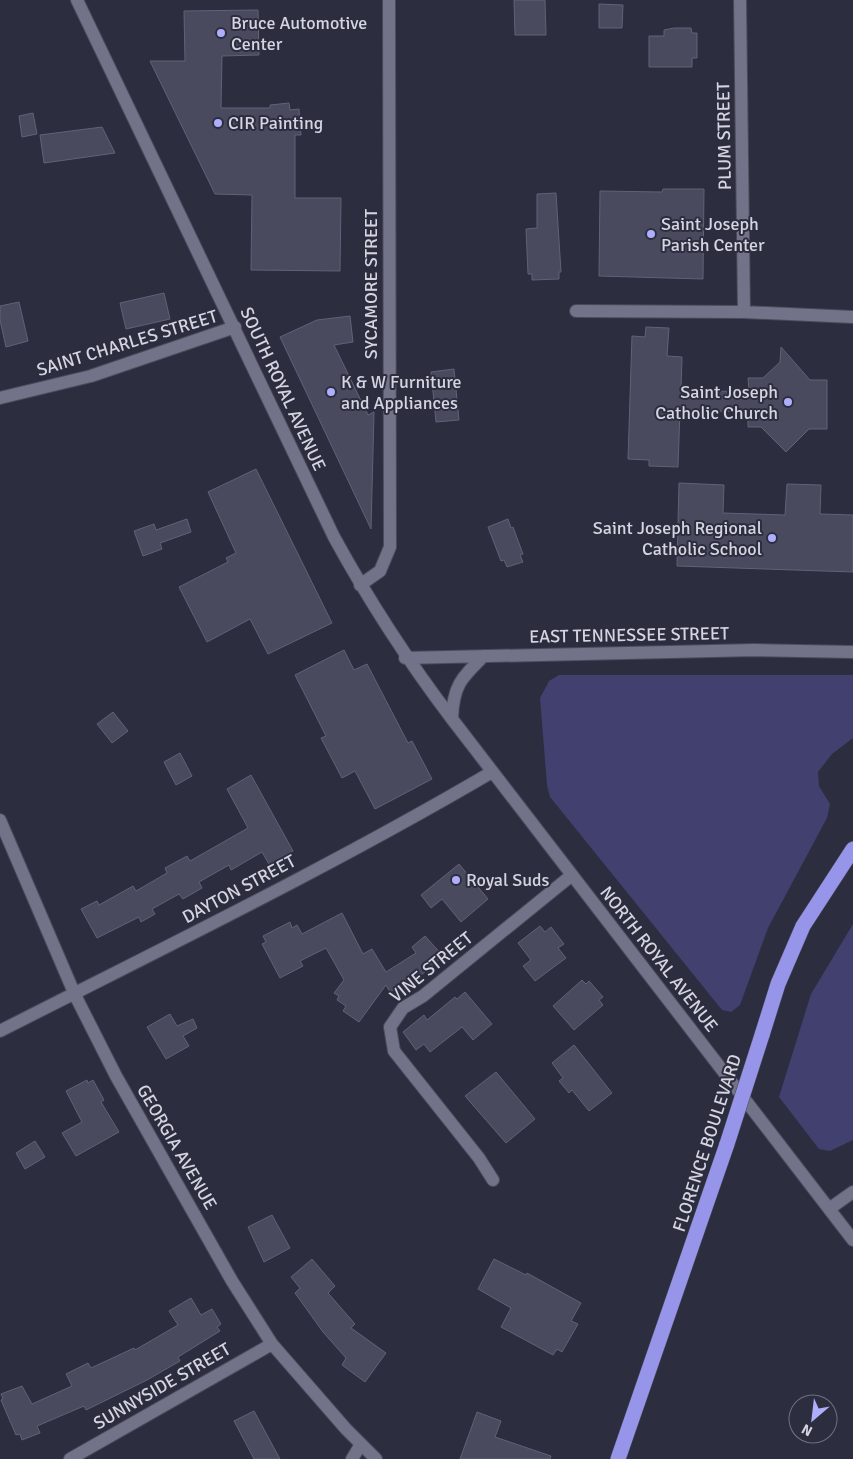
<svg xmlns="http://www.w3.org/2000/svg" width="853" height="1459" font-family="Signika,sans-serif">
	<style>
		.green { fill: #41406e }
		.building { fill: #494a5e; stroke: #616277 }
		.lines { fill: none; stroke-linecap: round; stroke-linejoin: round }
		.minor-casing { stroke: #4a4b5a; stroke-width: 14 }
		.highway-casing { stroke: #4a4b5a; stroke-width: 16 }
		.minor { stroke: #727388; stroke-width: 12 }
		.highway { stroke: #9695e9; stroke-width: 15 }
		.highway-bridge-casing { stroke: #4a4b5a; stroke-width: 16; stroke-linecap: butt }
		.highway-bridge { stroke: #9695e9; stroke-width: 15 }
		.poi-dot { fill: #aeaefb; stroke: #2c2d3f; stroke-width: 2 }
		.labels { text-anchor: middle; stroke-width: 4; stroke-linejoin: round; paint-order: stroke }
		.poi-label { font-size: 18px; fill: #d4d5e1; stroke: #2c2d3f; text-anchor: start }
		.street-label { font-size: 18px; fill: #d4d5e1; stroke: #2c2d3f }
	</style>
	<rect width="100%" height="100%" fill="#2c2d3f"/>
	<path class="green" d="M559,675H853V738L832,754L818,772L819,786L830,804L827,818L768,928L740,1005L731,1012L722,1010L550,797L547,785L540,698L549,681Z
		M853,924V1140L830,1151L819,1149L779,1097L811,994Z"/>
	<path class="building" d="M514,0H545L546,35H515Z
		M599,4L623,5L622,28H599Z
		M258,10L259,55L222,56L221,108H270V105L289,103L290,110L299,109L301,135H295V198H341L340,271L251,270L252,195L215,194L150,61H185L184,11Z
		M674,28H691L692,33H697V58H692V67H649V36H664V30Z
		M33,113L37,134L22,137L19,116Z
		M102,127L115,153L44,163L40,135Z
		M663,189H704L703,279L599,276L600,191L662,192Z
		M556,193L561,272H559V279L532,280V274H528L526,229L537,228V194Z
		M164,293L170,319L126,329L120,303Z
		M19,302L28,341L6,347L0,320V306Z
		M350,316L353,342L334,345L368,415L374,412L371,529L280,337L317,320Z
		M646,327L669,328L667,356L682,357L681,390L749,392L748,378H763L780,362L781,347L810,380H827V429H809L786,452L761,427H748V412L680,410L678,467L649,466V460L628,459L632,336L645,337Z
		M454,369L459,420L436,422L431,372Z
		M256,469L332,623L268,654L250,619L207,642L179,587L228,562L226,558L236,553L208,492Z
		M679,483L724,485L723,513L785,515L787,484L821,485L820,514L853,515V572L677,566Z
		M187,519L191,532L160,543L162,549L143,556L134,531L154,524L156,530Z
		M508,519L511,528L513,527L523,554L520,555L523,562L507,567L504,560L501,561L488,527Z
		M344,650L354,670L367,664L408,743L412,741L432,779L375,809L355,771L342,778L321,738L326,736L295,675Z
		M113,712L128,731L112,743L97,724Z
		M180,753L192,776L176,785L164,762Z
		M251,775L293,851L269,864L262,852L231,870L229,865L199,882L202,888L183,899L179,894L152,909L155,914L141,922L139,917L97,938L81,909L97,901L99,905L133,886L136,891L167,873L165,868L187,856L190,861L248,828L227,789Z
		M459,864L488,899L461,922L442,899L431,908L421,895Z
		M342,913L363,954L372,949L386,972L416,953L412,947L425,936L443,956L419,977L418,975L390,992L386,985L359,1022L343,1011L346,1006L337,1000L339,996L334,993L344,980L326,948L300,961L303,966L280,978L262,944L266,942L263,936L290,922L292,928L297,925L302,934Z
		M540,926L545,932L551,927L564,944L558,948L566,958L535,981L523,966L531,960L518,943Z
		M582,980L586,984L589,981L603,997L599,1000L603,1005L574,1030L553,1006Z
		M465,992L492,1024L473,1040L462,1027L430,1052L424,1044L416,1050L403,1032L424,1015L427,1020L455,997L457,999Z
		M170,1014L177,1026L193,1019L197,1028L183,1036L189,1046L166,1059L147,1027Z
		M574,1045L612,1093L589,1111L572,1090L569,1093L559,1081L563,1078L552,1063Z
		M496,1072L535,1119L506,1143L465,1096Z
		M87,1080L88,1083L93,1080L104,1100L101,1102L119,1132L76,1156L62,1133L82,1122L66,1091Z
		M35,1141L45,1157L25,1169L16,1153Z
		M272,1215L290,1248L264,1262L248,1227Z
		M312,1259L335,1286L328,1293L355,1324L351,1328L386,1353L365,1382L342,1365L346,1358L323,1332L295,1293L300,1288L291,1277Z
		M494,1259L526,1275L527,1273L581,1303L571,1321L578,1324L562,1352L557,1349L553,1355L501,1327L511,1308L478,1289Z
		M191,1298L201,1315L212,1309L221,1324L217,1327L220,1331L178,1357L180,1361L147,1380L86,1410L84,1406L37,1426L40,1433L22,1440L20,1434L16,1435L1,1400L3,1399L1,1394L22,1386L32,1404L72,1386L66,1374L88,1363L91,1368L134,1348L135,1350L178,1325L169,1311Z
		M254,1411L280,1459H254L234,1421Z
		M477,1412L501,1421L495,1437L551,1456L550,1459H460Z"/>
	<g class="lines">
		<g class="minor-casing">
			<path id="minor" d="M77,0L334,537C369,601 408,661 452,719L853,1240
				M740,0L744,312
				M576,311L744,312L853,317
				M0,398L91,376L235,327
				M360,585L380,571L390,547L389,0
				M405,658L755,650L853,652
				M452,719C453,686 461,678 484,656
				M0,820L75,995L116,1076L232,1281L272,1344L346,1429L376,1459
				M0,1031C165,947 332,866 492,772
				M493,1180L479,1158L394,1051L390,1027L403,1008L423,996L572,875
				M829,1209L853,1192
				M70,1459L272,1344
				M352,1459L361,1444"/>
		</g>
		<g class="highway-casing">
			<path id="highway" d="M762,1035L778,984L803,926L853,849
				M618,1459L727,1144"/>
		</g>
		<use href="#minor" class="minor"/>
		<use href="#highway" class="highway"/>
		<g class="highway-bridge-casing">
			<path id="highway-bridge" d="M727,1144L762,1035"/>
		</g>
		<use href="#highway-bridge" class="highway-bridge"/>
	</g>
	<g class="poi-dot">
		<circle cx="221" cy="33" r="5"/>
		<circle cx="218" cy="123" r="5"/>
		<circle cx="651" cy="234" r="5"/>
		<circle cx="331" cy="392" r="5"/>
		<circle cx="788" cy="402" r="5"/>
		<circle cx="772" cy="538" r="5"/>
		<circle cx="456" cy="880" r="5"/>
	</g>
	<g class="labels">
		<g class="poi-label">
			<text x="231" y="29">Bruce Automotive<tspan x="231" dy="21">Center</tspan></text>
			<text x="228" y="129">CIR Painting</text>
			<text x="661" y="230">Saint Joseph<tspan x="661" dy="21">Parish Center</tspan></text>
			<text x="341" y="388">K &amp; W Furniture<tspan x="341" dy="21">and Appliances</tspan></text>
			<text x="778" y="398" text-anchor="end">Saint Joseph<tspan x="778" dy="21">Catholic Church</tspan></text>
			<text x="762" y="534" text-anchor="end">Saint Joseph Regional<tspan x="762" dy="21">Catholic School</tspan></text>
			<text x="466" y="886">Royal Suds</text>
		</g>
		<g class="street-label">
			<text transform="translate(724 136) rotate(-91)" y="6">PLUM STREET</text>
			<text transform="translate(371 284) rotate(-90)" y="6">SYCAMORE STREET</text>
			<text transform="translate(127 343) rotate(-17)" y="6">SAINT CHARLES STREET</text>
			<text transform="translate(283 389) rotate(65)" y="6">SOUTH ROYAL AVENUE</text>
			<text transform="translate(629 635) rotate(-1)" y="6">EAST TENNESSEE STREET</text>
			<text transform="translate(239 889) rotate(-28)" y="6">DAYTON STREET</text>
			<text transform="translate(659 959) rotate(52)" y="6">NORTH ROYAL AVENUE</text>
			<text transform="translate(431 967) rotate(-39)" y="6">VINE STREET</text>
			<text transform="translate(707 1143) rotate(-72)" y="6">FLORENCE BOULEVARD</text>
			<text transform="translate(177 1147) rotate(60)" y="6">GEORGIA AVENUE</text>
			<text transform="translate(162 1386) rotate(-30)" y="6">SUNNYSIDE STREET</text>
		</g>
	</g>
	<g transform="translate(813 1419) rotate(208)"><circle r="24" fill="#2c2d3f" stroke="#6f7080"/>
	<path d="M0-4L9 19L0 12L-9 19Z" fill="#aeaefb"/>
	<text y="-8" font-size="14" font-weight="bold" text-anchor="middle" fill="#d4d5e1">N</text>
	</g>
</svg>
